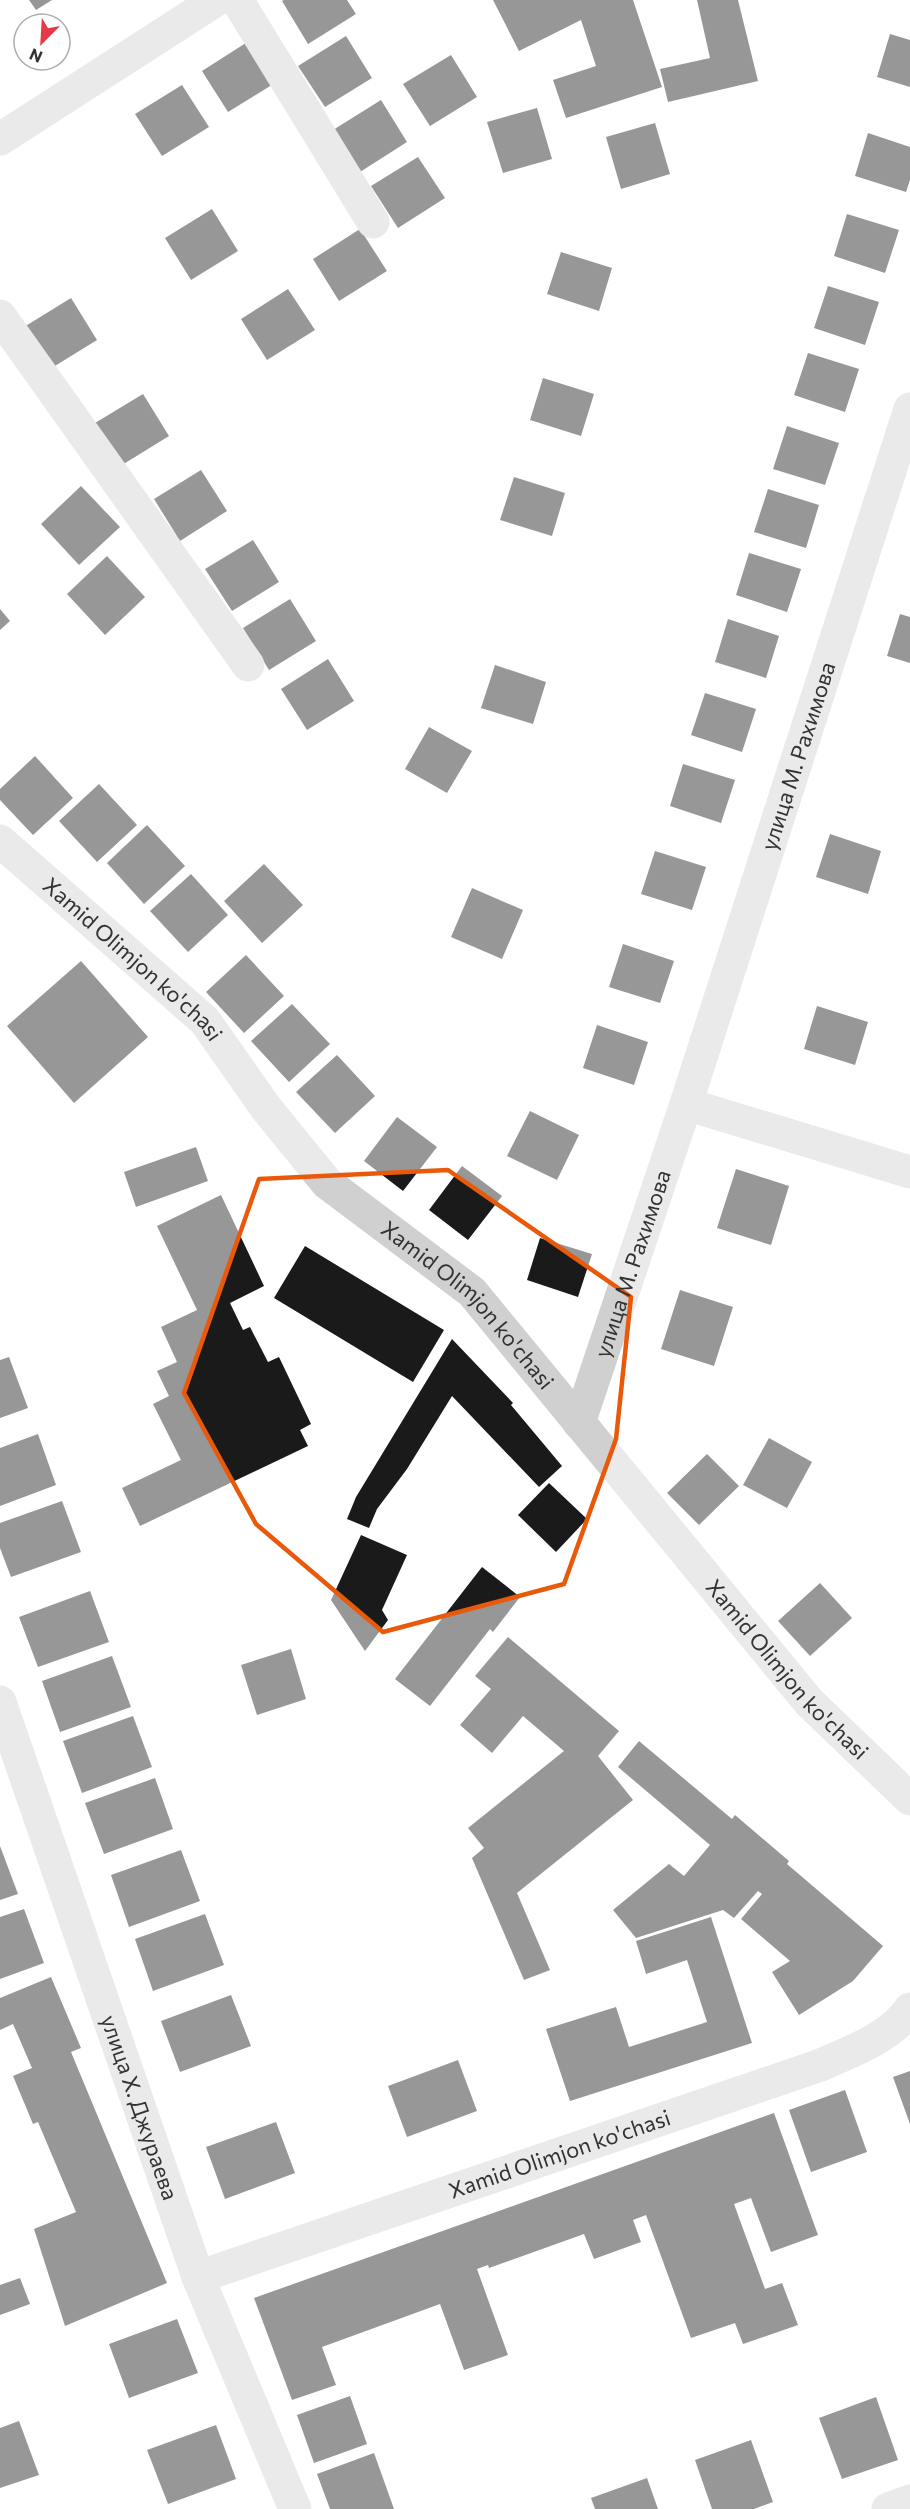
<svg xmlns="http://www.w3.org/2000/svg" width="910" height="2509" font-family="Commissioner,sans-serif">
	<style>
		.building { fill: #1a1a1a }
		.lines { fill: none; stroke-linecap: round; stroke-linejoin: round }
		.minor { stroke: #d0d0d0; stroke-width: 33 }
		.marked { fill: none; stroke: #e8590c; stroke-width: 4.5; stroke-linejoin: round }
		.labels { text-anchor: middle; stroke-width: 6; stroke-linejoin: round; paint-order: stroke }
		.street-label { font-size: 22px; fill: #333; stroke: #fff }
	</style>
	<rect width="100%" height="100%" fill="#fff"/>
	<path class="building" d="M29,0H52L36,10Z
		M284,0H347L356,14L308,44L282,1Z
		M493,0H633L662,87L566,118L553,80L596,66L581,20L519,51Z
		M697,0H738L758,81L668,102L660,69L710,58Z
		M890,34L910,40V87L877,77Z
		M346,36L372,78L325,107L298,66Z
		M249,41L275,83L228,112L202,71Z
		M451,55L477,97L430,126L403,84Z
		M182,85L209,127L162,156L135,114Z
		M381,100L407,142L360,172L333,130Z
		M537,108L552,159L503,173L487,122Z
		M655,123L670,174L621,189L606,137Z
		M868,133L910,147V180L906,192L855,176Z
		M418,157L445,198L398,228L371,186Z
		M212,209L238,251L191,280L165,238Z
		M847,214L899,230L885,273L834,256Z
		M360,229L387,271L339,301L313,259Z
		M561,252L612,268L599,311L547,294Z
		M828,286L879,302L865,345L814,328Z
		M288,289L315,330L267,360L241,319Z
		M71,298L97,340L50,369L24,327Z
		M808,353L859,369L845,412L794,395Z
		M543,378L594,394L581,436L530,420Z
		M143,394L169,436L122,465L95,423Z
		M787,426L839,443L825,485L773,469Z
		M201,470L227,511L180,541L154,499Z
		M514,477L565,493L552,536L500,520Z
		M81,486L120,527L79,565L41,524Z
		M768,489L819,505L806,548L754,532Z
		M253,540L279,582L232,611L205,569Z
		M749,553L801,569L787,612L736,595Z
		M107,556L145,597L105,635L67,594Z
		M290,599L316,641L269,670L243,628Z
		M0,609L10,621L0,630Z
		M900,614L910,617V663L887,656Z
		M728,619L779,636L766,678L715,662Z
		M328,659L354,701L307,730L281,689Z
		M495,665L546,682L533,724L481,708Z
		M705,693L756,709L742,752L691,735Z
		M429,727L472,751L447,793L405,769Z
		M35,756L73,798L33,835L0,800V789Z
		M683,764L735,780L721,823L670,806Z
		M99,784L137,825L97,862L59,821Z
		M147,825L185,866L144,904L107,863Z
		M830,834L881,851L868,894L816,877Z
		M655,851L706,867L692,910L641,894Z
		M264,864L303,905L262,943L224,901Z
		M191,874L228,915L188,952L150,911Z
		M472,888L523,910L502,959L451,937Z
		M623,944L674,961L660,1003L609,987Z
		M246,955L284,996L244,1033L206,992Z
		M81,961L148,1037L74,1103L7,1026Z
		M292,1004L330,1044L289,1082L251,1041Z
		M817,1006L868,1022L855,1065L804,1049Z
		M597,1025L648,1042L634,1085L583,1068Z
		M337,1055L375,1096L335,1133L296,1092Z
		M530,1111L579,1135L557,1180L507,1156Z
		M397,1117L437,1147L403,1191L364,1161Z
		M196,1147L208,1181L136,1207L124,1172Z
		M462,1166L502,1196L468,1240L429,1210Z
		M736,1169L789,1186L771,1245L717,1228Z
		M221,1195L264,1286L230,1303L243,1330L250,1327L268,1362L279,1357L311,1424L300,1430L308,1446L140,1526L122,1488L181,1460L153,1404L169,1396L157,1371L177,1362L161,1327L197,1310L157,1226Z
		M540,1238L592,1254L578,1297L527,1280Z
		M305,1246L444,1330L413,1382L274,1298Z
		M680,1290L733,1307L714,1366L661,1349Z
		M452,1339L513,1403L511,1405L562,1466L539,1487L452,1396L407,1469L377,1509L369,1528L347,1519L356,1497Z
		M9,1357L28,1408L0,1418V1360Z
		M38,1434L56,1485L0,1506V1448Z
		M769,1438L812,1462L787,1508L743,1485Z
		M707,1454L739,1486L699,1525L667,1493Z
		M549,1483L587,1519L556,1552L518,1515Z
		M62,1501L81,1552L11,1577L0,1548V1523Z
		M361,1535L407,1555L382,1610L388,1620L365,1651L331,1600Z
		M482,1567L520,1597L493,1632L490,1629L430,1706L395,1679Z
		M820,1583L852,1618L810,1656L778,1621Z
		M90,1591L109,1642L38,1667L19,1617Z
		M508,1637L619,1731L598,1756L633,1800L517,1893L550,1970L524,1980L472,1858L484,1848L468,1828L564,1751L523,1716L492,1753L460,1725L491,1689L475,1676Z
		M291,1649L306,1699L257,1715L241,1665Z
		M112,1656L131,1707L60,1732L42,1681Z
		M133,1716L152,1767L82,1793L63,1741Z
		M639,1741L732,1819L735,1815L789,1861L787,1864L883,1946L853,1981L799,2015L772,1972L790,1961L741,1919L762,1894L758,1891L734,1918L723,1910L636,1938L613,1910L669,1864L684,1876L710,1845L618,1767Z
		M155,1778L173,1829L104,1854L85,1803Z
		M0,1846L18,1894L0,1900Z
		M181,1850L200,1901L129,1927L111,1875Z
		M24,1909L44,1963L0,1979V1917Z
		M205,1914L224,1965L153,1991L135,1939Z
		M711,1917L752,2043L570,2101L546,2029L616,2007L629,2047L707,2022L687,1960L646,1974L636,1941Z
		M51,1977L81,2048L71,2052L167,2283L65,2326L34,2229L76,2212L38,2122L33,2124L13,2076L32,2068L13,2024L0,2030V1998Z
		M231,1995L251,2046L180,2072L161,2021Z
		M458,2060L477,2111L407,2137L388,2086Z
		M910,2071V2124L893,2077Z
		M845,2090L867,2152L811,2172L789,2110Z
		M774,2113L818,2235L771,2252L751,2198L734,2204L765,2289L782,2283L798,2325L743,2344L735,2323L691,2338L646,2215L633,2220L641,2242L594,2259L584,2234L489,2268L488,2265L477,2269L508,2355L464,2370L440,2304L322,2347L336,2385L292,2400L254,2298Z
		M276,2122L295,2173L225,2199L206,2147Z
		M20,2278L30,2304L0,2315V2285Z
		M177,2319L198,2373L129,2398L109,2344Z
		M350,2396L367,2444L314,2463L297,2415Z
		M876,2397L898,2460L842,2479L819,2418Z
		M19,2421L39,2475L0,2488V2428Z
		M216,2425L236,2479L168,2504L147,2450Z
		M751,2440L773,2502L754,2509H712L695,2460Z
		M374,2453L394,2509H330L317,2474Z
		M647,2478L658,2509H595L591,2498Z"/>
	<g class="lines">
		<g class="minor">
			<path d="M237,0L373,222"/>
			<path d="M0,139L216,0"/>
			<path d="M0,316L248,665"/>
			<path id="s1" d="M0,841L205,1021L266,1108L327,1183L472,1292L809,1702L910,1799"/>
			<path d="M686,1104L910,1172"/>
			<path id="s2" d="M579,1423L686,1104L910,409"/>
			<path id="s3" d="M0,1702L198,2277L295,2509"/>
			<path id="s4" d="M198,2277L818,2066C848,2053 892,2037 910,2009"/>
			<path d="M888,2509L910,2501"/>
		</g>
	</g>
	<path d="M0 0H910V2509H0ZM448,1170L631,1297L616,1439L564,1584L383,1632L256,1524L184,1393L259,1179Z" fill="#fff" fill-opacity=".55" fill-rule="evenodd"/>
	<path class="marked" d="M448,1170L631,1297L616,1439L564,1584L383,1632L256,1524L184,1393L259,1179Z"/>
	<g class="labels">
		<g class="street-label">
			<text dy="8" stroke="none"><textPath href="#s2" startOffset="702">улица М. Рахимова</textPath></text>
			<text dy="8" stroke="none"><textPath href="#s1" startOffset="178">Xamid Olimjon ko'chasi</textPath></text>
			<text dy="8" stroke="none"><textPath href="#s2" startOffset="168">улица М. Рахимова</textPath></text>
			<text dy="8" stroke="none"><textPath href="#s1" startOffset="663">Xamid Olimjon ko'chasi</textPath></text>
			<text dy="8" stroke="none"><textPath href="#s1" startOffset="1149">Xamid Olimjon ko'chasi</textPath></text>
			<text dy="8" stroke="none"><textPath href="#s3" startOffset="429">улица Х. Джураева</textPath></text>
			<text dy="8" stroke="none"><textPath href="#s4" startOffset="382">Xamid Olimjon ko'chasi</textPath></text>
		</g>
	</g>
	<g transform="translate(42 42) rotate(204)"><circle r="28" fill="#ffffff" stroke="#adadad" stroke-width="1.5"/>
	<path d="M0-4.5L10 22L0 15L-10 22Z" fill="#e63946"/>
	<text y="-9" font-size="16" font-weight="bold" text-anchor="middle" fill="#333333">N</text>
	</g>
</svg>
